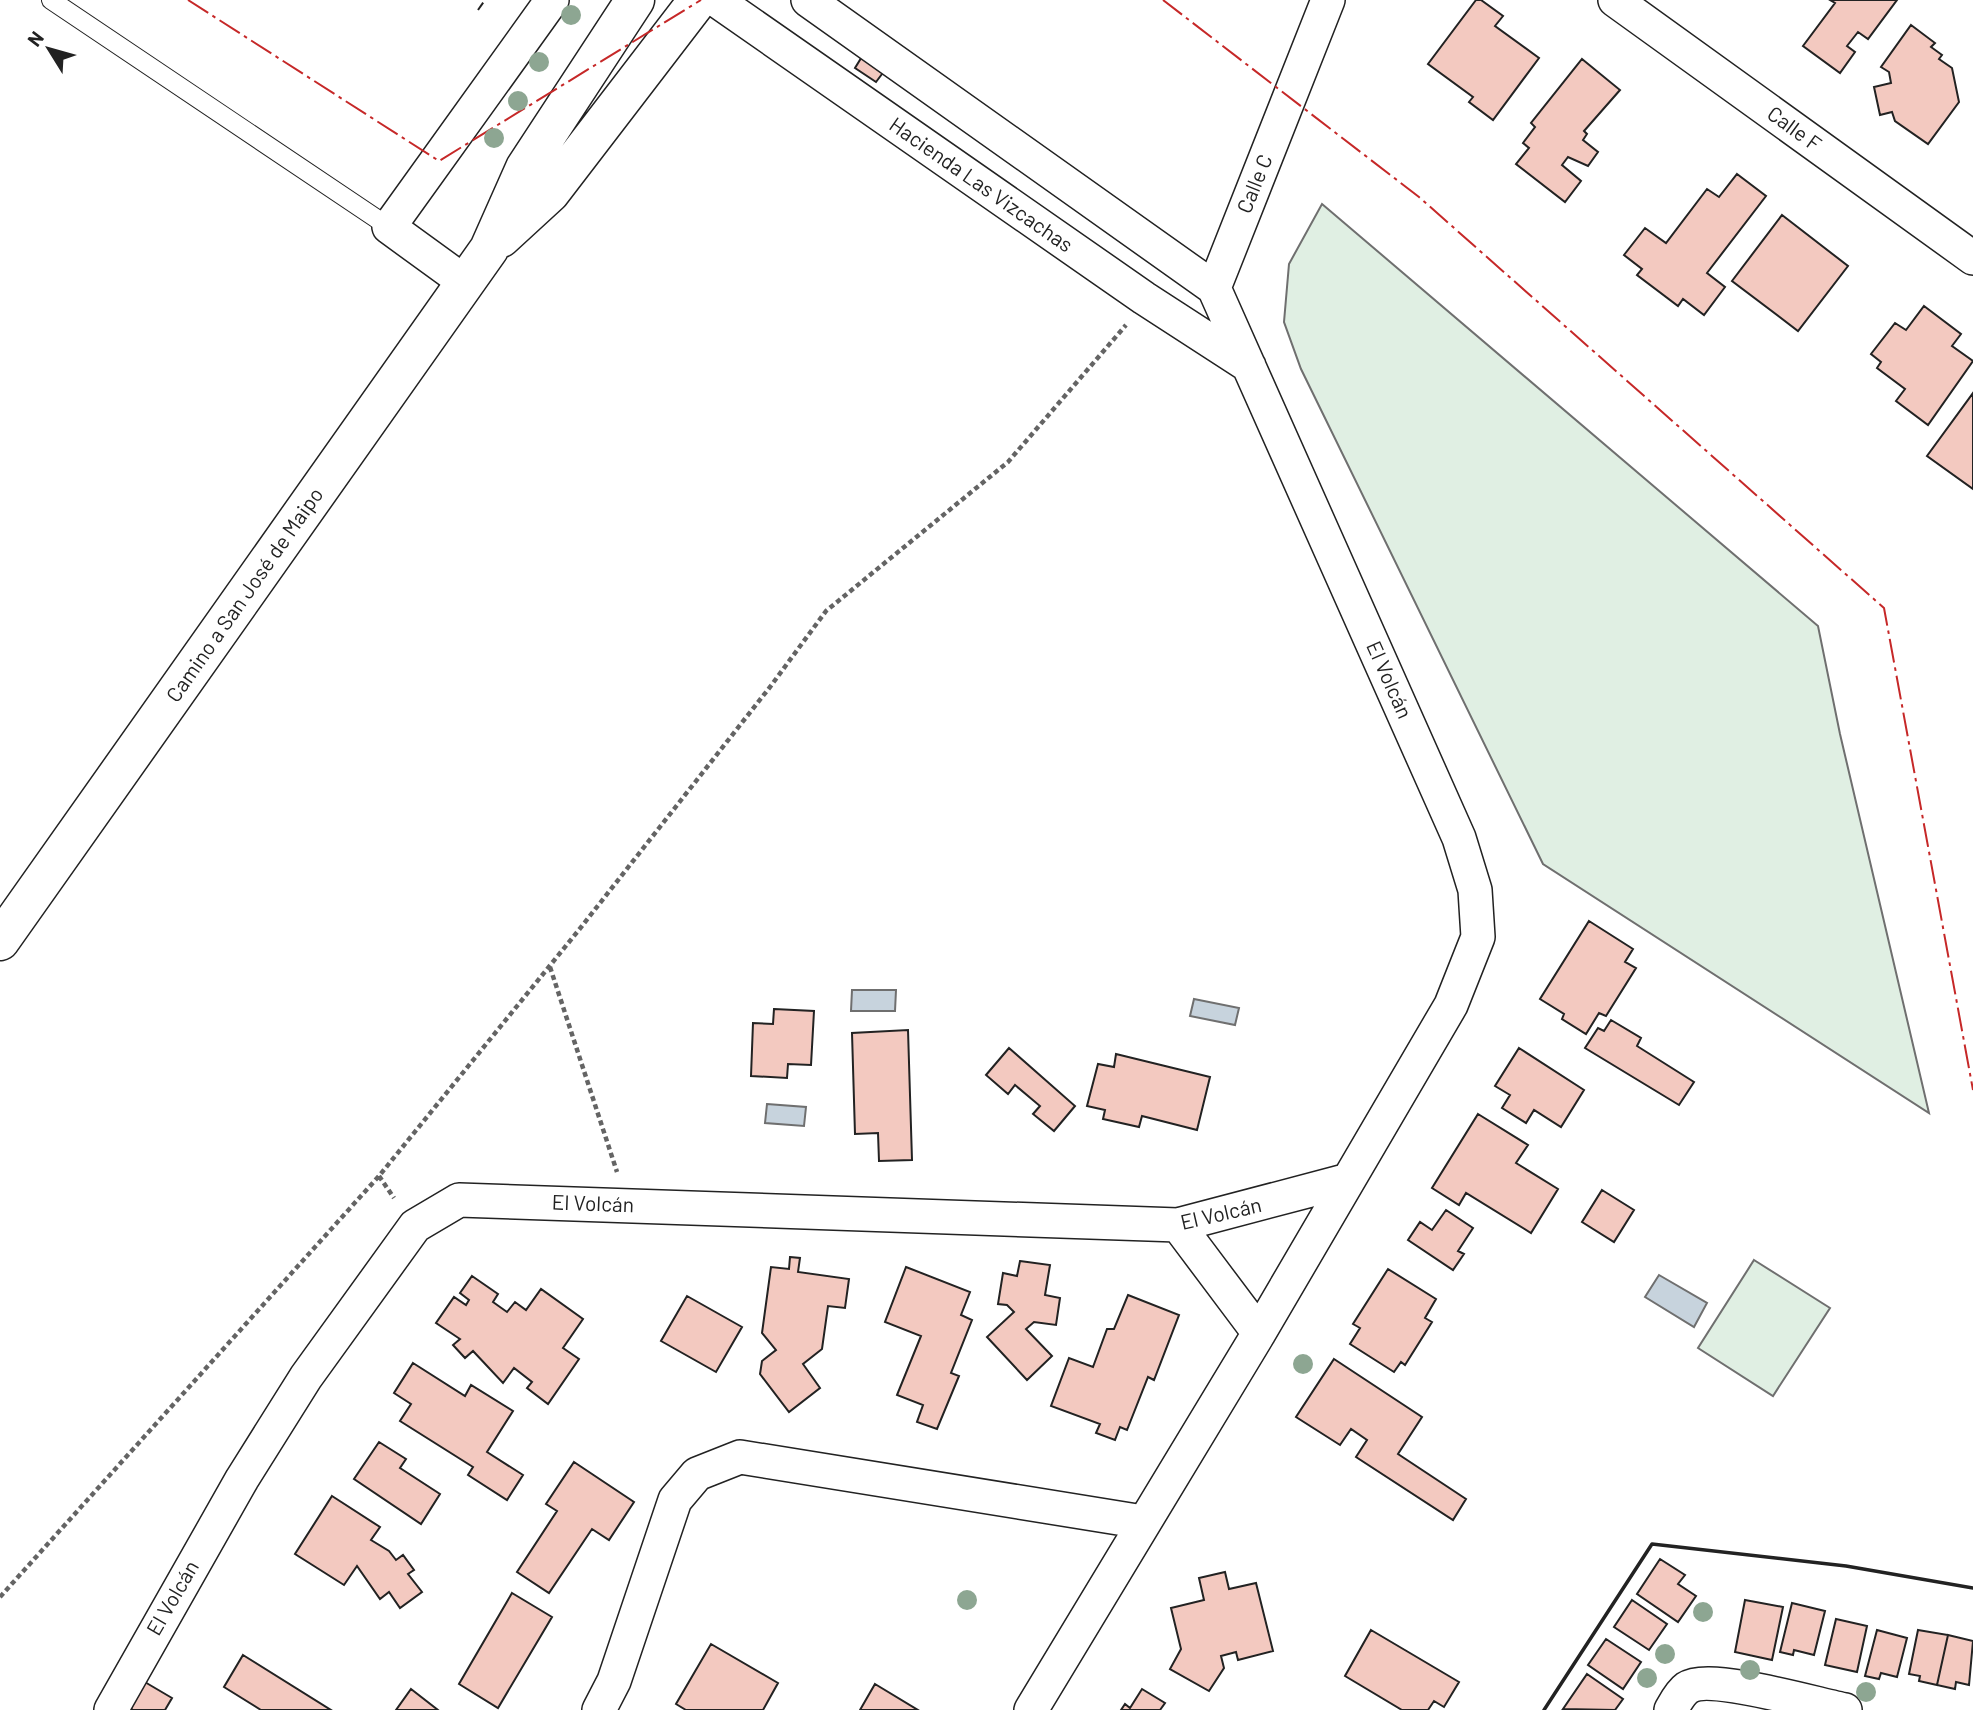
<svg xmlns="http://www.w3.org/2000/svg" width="1973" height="1710" font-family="Barlow,sans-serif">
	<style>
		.green { fill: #e0efe3; stroke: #6f6f6f; stroke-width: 2 }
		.water { fill: #c7d3dd; stroke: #6f6f6f; stroke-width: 2 }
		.building { fill: #f3c9c0; stroke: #222; stroke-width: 2 }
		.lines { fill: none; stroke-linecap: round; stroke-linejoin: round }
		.lane-casing { stroke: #222; stroke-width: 20 }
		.street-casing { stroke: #222; stroke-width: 36 }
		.primary-casing { stroke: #222; stroke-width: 41 }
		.path { stroke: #646464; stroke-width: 4.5; stroke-dasharray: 5 3.5; stroke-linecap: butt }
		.lane { stroke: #fff; stroke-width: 18 }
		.street { stroke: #fff; stroke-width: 33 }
		.primary { stroke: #fff; stroke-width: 38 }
		.fence { stroke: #222; stroke-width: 2; stroke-dasharray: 9 3.5; stroke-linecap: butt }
		.wall { stroke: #222; stroke-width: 3.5 }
		.power { stroke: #c62828; stroke-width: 2; stroke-dasharray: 24 5 3.5 5; stroke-linecap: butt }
		.tree { fill: #8da692 }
		.labels { text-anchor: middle; stroke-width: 5; stroke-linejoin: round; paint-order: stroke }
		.street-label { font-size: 21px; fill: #222; stroke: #fff }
	</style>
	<rect width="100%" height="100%" fill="#fff"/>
	<path class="green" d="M1322,204L1818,626L1840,734L1929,1113L1543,864L1301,369L1284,322L1289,264Z
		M1754,1260L1830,1308L1773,1396L1698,1348Z"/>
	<path class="water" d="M852,990H896L895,1011H851Z
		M1194,999L1239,1008L1235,1025L1190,1016Z
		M767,1104L806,1107L804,1126L765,1123Z
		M1659,1275L1707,1303L1694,1327L1645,1297Z"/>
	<path class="building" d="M1476,0H1481L1503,16L1495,26L1539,58L1493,120L1469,102L1473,97L1428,64Z
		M1830,0H1897L1868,39L1858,32L1847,46L1855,52L1840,73L1803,46L1835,3Z
		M1911,25L1935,43L1931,47L1942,55L1939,59L1952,68L1959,102L1928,144L1895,121L1892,112L1880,115L1874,87L1891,83L1889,72L1881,67Z
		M863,55L885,70L876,82L855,68Z
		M1582,59L1620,90L1584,131L1587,134L1583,140L1598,152L1588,166L1568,157L1562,165L1581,181L1565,202L1516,164L1529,148L1523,143L1535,127L1531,123Z
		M1737,174L1766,196L1707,273L1725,287L1704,315L1683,299L1678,306L1637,275L1642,269L1624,255L1645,228L1666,243L1707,189L1719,197Z
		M1782,215L1848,266L1798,331L1732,281Z
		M1924,306L1961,334L1952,346L1973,361L1928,425L1896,401L1905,389L1877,368L1881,362L1871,354L1895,323L1906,330Z
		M1973,393V489L1927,456Z
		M1589,921L1633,949L1625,962L1636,968L1606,1016L1599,1013L1586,1034L1562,1019L1564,1014L1540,999Z
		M774,1009L814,1011L811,1065L788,1064L787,1078L751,1076L753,1023L773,1024Z
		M1611,1020L1641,1038L1637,1046L1694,1082L1679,1105L1585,1048L1598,1028L1604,1031Z
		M908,1030L912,1160L879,1161L878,1133L855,1134L852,1033Z
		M1009,1048L1075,1106L1054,1131L1033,1114L1040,1106L1015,1085L1008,1094L986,1075Z
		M1519,1048L1584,1090L1561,1127L1534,1110L1526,1123L1502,1108L1510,1095L1495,1086Z
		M1116,1054L1210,1077L1197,1130L1142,1116L1139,1127L1103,1119L1105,1110L1087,1106L1098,1064L1114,1067Z
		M1478,1114L1528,1145L1516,1163L1558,1189L1531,1233L1466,1193L1459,1205L1432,1188Z
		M1602,1190L1634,1210L1614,1242L1582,1222Z
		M1446,1210L1473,1228L1458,1251L1464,1254L1453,1270L1408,1240L1420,1222L1432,1230Z
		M790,1257L800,1258L798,1272L849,1279L845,1308L828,1306L822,1349L803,1364L820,1388L789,1412L760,1374L762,1361L776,1350L762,1333L771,1267L789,1269Z
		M1020,1261L1050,1265L1045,1295L1060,1298L1056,1325L1034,1322L1026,1329L1052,1356L1027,1380L987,1337L1014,1312L1007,1305L998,1304L1003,1273L1017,1276Z
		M906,1267L970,1292L961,1315L972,1320L951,1373L959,1376L937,1429L917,1422L923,1405L897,1395L921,1336L885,1322Z
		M1388,1269L1436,1299L1425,1318L1432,1322L1405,1365L1401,1362L1394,1372L1350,1344L1360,1328L1353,1324Z
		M472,1276L498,1294L493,1302L507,1312L515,1302L526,1310L541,1289L583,1319L563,1348L579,1359L548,1404L527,1388L532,1382L514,1368L503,1383L473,1351L465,1358L453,1345L460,1339L436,1323L454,1297L466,1305L469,1300L460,1293Z
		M1128,1295L1179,1315L1154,1380L1148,1377L1127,1430L1120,1427L1115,1440L1096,1433L1100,1424L1051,1406L1069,1358L1093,1367L1107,1329H1114Z
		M687,1296L742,1327L716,1372L661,1341Z
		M1334,1359L1422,1417L1398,1454L1466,1499L1453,1520L1356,1457L1367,1440L1351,1429L1340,1445L1296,1417Z
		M413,1363L465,1396L471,1385L513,1411L487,1452L523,1475L507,1500L468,1475L473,1467L400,1421L411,1404L394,1393Z
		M379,1442L406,1459L400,1468L440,1494L421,1524L354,1479Z
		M574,1462L634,1502L609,1540L592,1529L549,1593L517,1572L557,1511L546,1504Z
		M332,1496L380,1527L371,1540L389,1551L396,1560L403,1555L414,1570L408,1574L422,1592L400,1608L389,1592L380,1599L357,1566L344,1585L295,1554Z
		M1660,1559L1685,1575L1678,1584L1696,1596L1678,1622L1637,1594Z
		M1225,1572L1229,1589L1256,1583L1273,1651L1238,1660L1236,1652L1221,1656L1224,1668L1209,1691L1170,1669L1181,1649L1171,1608L1204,1600L1199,1578Z
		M512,1593L552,1617L498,1708L459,1684Z
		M1632,1600L1667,1624L1649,1650L1614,1627Z
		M1745,1600L1783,1607L1772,1660L1735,1652Z
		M1792,1603L1825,1611L1814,1655L1794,1650L1793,1655L1780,1652Z
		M1836,1619L1867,1626L1857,1672L1825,1665Z
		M1371,1630L1459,1682L1444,1707L1434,1701L1428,1710H1402L1345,1676Z
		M1877,1630L1907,1638L1897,1677L1881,1673L1879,1679L1865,1676Z
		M1918,1630L1948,1635L1937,1685L1919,1681L1920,1676L1909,1674Z
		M1948,1635L1973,1641L1969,1685L1956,1682L1955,1689L1937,1685Z
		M1606,1639L1641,1662L1623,1689L1588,1665Z
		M711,1644L778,1683L763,1710H686L676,1704Z
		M243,1655L331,1710H261L224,1687Z
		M1587,1674L1623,1699L1615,1710L1563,1709Z
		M138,1678L172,1698L165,1710H133L123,1703Z
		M875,1684L918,1710H860Z
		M411,1689L438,1710H396Z
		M1142,1689L1165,1703L1160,1710H1121L1125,1704L1130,1708Z"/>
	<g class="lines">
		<g class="lane-casing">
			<path id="lane" d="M51,0L389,227"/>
		</g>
		<g class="street-casing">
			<path id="street" d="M716,0L1144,298L1249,366
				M808,0L1214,288
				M1615,0L1973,258
				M466,283L389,227L552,0
				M1178,1225L1259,1333
				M111,1710L242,1479L306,1377L415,1226L459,1200L1178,1225L1345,1181
				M599,1710L614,1681L675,1500L697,1474L740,1457L1143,1522
				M1031,1710L1259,1333L1451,1005L1478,937L1475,890L1459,838L1214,288L1328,0
				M1671,1710C1675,1703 1680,1693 1687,1688C1709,1673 1815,1704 1845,1710"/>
		</g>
		<g class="primary-casing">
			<path id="primary" d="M501,238L550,193L698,0
				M0,941L489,249L525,168L635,0"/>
		</g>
		<path class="path" d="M550,967L617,1172
			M379,1176L394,1198
			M0,1597L379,1176L578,931L770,687L826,611L1008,462L1126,325"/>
		<use href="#lane" class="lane"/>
		<use href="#street" class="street"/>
		<use href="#primary" class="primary"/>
		<path class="fence" d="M478,10L485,0"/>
		<path class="wall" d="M1544,1710L1652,1544L1846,1566L1973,1588"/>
		<path class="power" d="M188,0L439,161L701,0
			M1163,0L1419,197L1884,608L1973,1090"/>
	</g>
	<g class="tree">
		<circle cx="571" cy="15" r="10"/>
		<circle cx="539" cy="62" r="10"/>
		<circle cx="518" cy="101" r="10"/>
		<circle cx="494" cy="138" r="10"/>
		<circle cx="1303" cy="1364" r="10"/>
		<circle cx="967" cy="1600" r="10"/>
		<circle cx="1703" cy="1612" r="10"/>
		<circle cx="1665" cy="1654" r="10"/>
		<circle cx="1750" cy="1670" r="10"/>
		<circle cx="1647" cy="1678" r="10"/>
		<circle cx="1866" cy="1692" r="10"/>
	</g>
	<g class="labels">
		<g class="street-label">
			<text transform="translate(1794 129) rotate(36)" y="7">Calle F</text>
			<text transform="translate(1255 184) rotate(-68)" y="7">Calle C</text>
			<text transform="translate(981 185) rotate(35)" y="7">Hacienda Las Vizcachas</text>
			<text transform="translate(245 595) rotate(-55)" y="7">Camino a San José de Maipo</text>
			<text transform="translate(1389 680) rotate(66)" y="7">El Volcán</text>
			<text transform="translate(593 1204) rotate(2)" y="7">El Volcán</text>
			<text transform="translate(1221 1214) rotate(-13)" y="7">El Volcán</text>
			<text transform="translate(173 1598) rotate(-60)" y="7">El Volcán</text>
		</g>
	</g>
	<g transform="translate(49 49) rotate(307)" stroke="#ffffff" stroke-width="5" paint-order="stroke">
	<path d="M0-5L12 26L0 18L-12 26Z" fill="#222222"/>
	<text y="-10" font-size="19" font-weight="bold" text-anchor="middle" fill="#222222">N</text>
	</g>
</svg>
